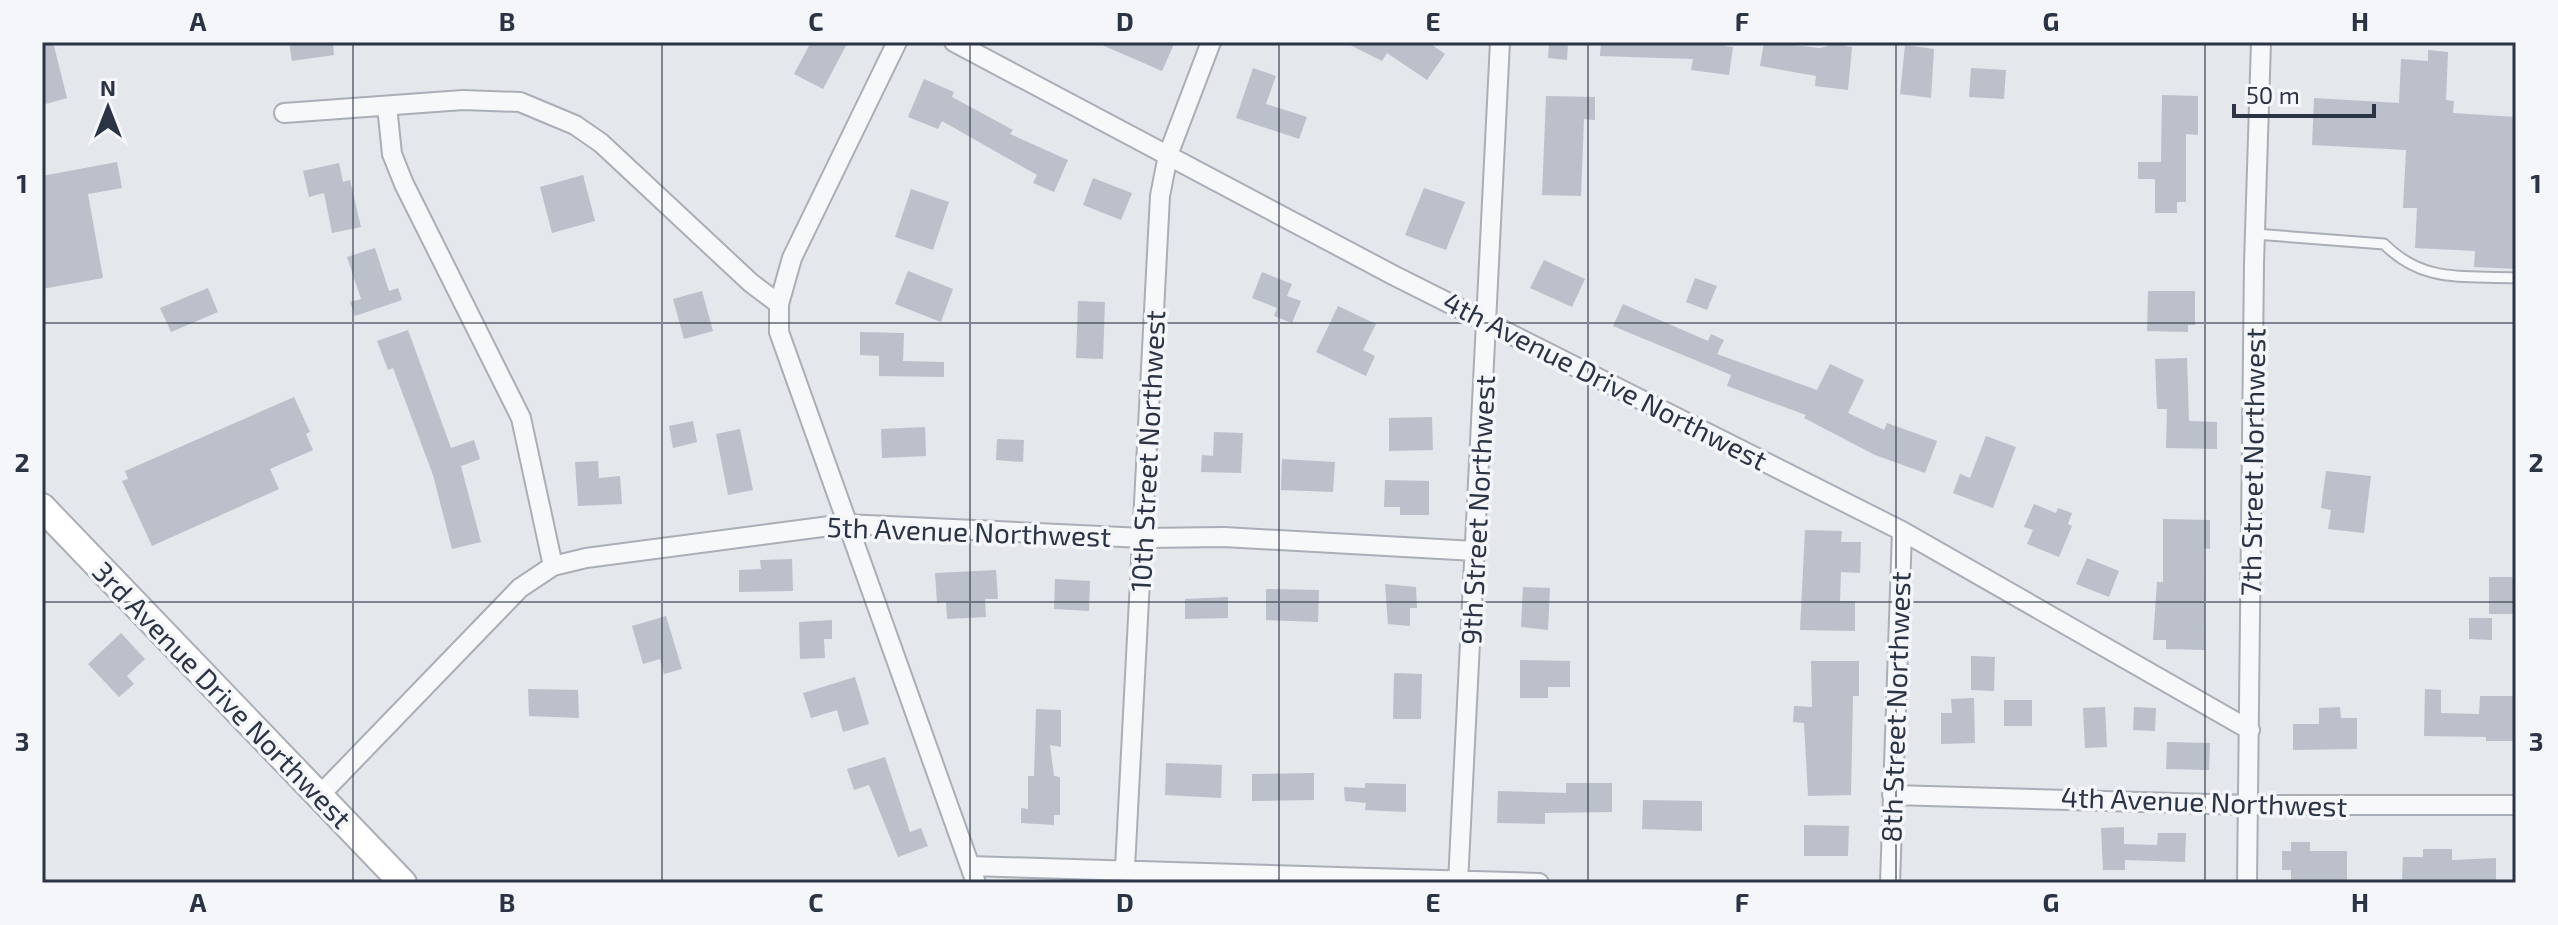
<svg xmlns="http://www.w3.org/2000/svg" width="2558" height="925" font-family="'Exo 2',sans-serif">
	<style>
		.building { fill: #bbc0ca }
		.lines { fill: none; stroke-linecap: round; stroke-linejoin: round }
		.lane-casing { stroke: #a9aeb7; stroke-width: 13 }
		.street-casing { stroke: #a9aeb7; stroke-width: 22 }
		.secondary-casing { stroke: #a9aeb7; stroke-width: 30 }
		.lane { stroke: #f7f8fa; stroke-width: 9 }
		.street { stroke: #f7f8fa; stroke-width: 18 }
		.secondary { stroke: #fff; stroke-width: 26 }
		.grid { fill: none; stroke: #2b3445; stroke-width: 2; stroke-opacity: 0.55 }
		.labels { text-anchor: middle; stroke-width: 7; stroke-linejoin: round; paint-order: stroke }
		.street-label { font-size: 28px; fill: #2b3445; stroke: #f4f6f9 }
		.neatline { fill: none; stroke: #2b3445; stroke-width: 3 }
		.grid-label { font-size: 26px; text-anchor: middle; font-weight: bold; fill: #2b3445 }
	</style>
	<rect width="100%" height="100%" fill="#e4e7ec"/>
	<path class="building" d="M42,42H53L67,98L42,105Z
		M289,42H333L334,55L292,61Z
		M811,42H848L823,89L794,74Z
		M1095,42H1175L1162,71Z
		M1344,42H1428L1445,54L1427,80L1387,53L1382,61Z
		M1549,42H1568L1567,60L1548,58Z
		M1601,42H1725V46L1733,47L1729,75L1691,70L1693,59L1600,56Z
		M1764,42L1820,48L1828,46L1829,42H1846L1845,46L1852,47L1848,90L1815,86L1816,76L1760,66Z
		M1905,45L1934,49L1931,98L1900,94Z
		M2428,50L2448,52L2446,100L2454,101L2453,113L2516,117V269L2474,267L2475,251L2415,248L2417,208H2403L2406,150L2312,145L2314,98L2399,103L2401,59L2428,61Z
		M1253,68L1276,76L1266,104L1307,117L1299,139L1236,118Z
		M1971,68L2006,70L2004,99L1969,97Z
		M924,79L954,92L952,97L1013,130L1010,134L1068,160L1054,192L1033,183L1037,175L942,121L938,129L908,117Z
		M2162,95L2198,96V135L2186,134V202H2177V213H2155V179H2138V162H2161Z
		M1546,96L1595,97V120L1584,119L1581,196L1542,195Z
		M117,162L122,188L88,194L103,278L42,289V176Z
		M339,163L343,182L350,180L361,227L332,233L324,193L309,197L303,171Z
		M583,175L595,221L552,233L540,187Z
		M1093,178L1132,193L1121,220L1083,205Z
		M1424,188L1465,202L1446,250L1405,235Z
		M911,189L949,202L933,250L895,237Z
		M375,248L389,291L398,288L402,300L355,316L350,302L361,299L347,257Z
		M1544,260L1585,279L1572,307L1530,288Z
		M908,271L953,289L941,322L895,304Z
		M1262,272L1292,284L1287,296L1301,301L1292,323L1274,316L1277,308L1252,298Z
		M1695,278L1717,286L1707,310L1686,302Z
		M208,288L218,312L171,332L160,308Z
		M702,291L713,331L684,339L673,299Z
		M2148,291H2195V325H2188V332L2147,331Z
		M1078,301L1105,302L1103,359L1076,358Z
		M1623,304L1708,341L1711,334L1724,340L1717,354L1817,390L1830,364L1864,380L1848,413L1884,430L1887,423L1937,441L1925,473L1875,455L1804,418L1806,415L1727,386L1731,375L1613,326Z
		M1338,306L1376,324L1363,350L1375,356L1366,376L1316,352Z
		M408,330L451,448L474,440L480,459L461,466L481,542L452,549L433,475L393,368L388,370L377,341Z
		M860,332L904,333L903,361L944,362V377L879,376V356L860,355Z
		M2187,358L2189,421L2217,422V449L2166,448L2167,409H2157L2155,359Z
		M294,397L310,432L306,434L313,450L270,469L279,489L152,546L122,481L128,479L125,471Z
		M1432,417L1433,450L1389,451V418Z
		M693,421L697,442L673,448L669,426Z
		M925,427L926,456L882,458L881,429Z
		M740,429L753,490L728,495L716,434Z
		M1214,432L1243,433L1241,473L1201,472L1202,455L1213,456Z
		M1986,436L2016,447L1993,508L1953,493L1960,474L1970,478Z
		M997,439L1024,440L1023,462L996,460Z
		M1282,459L1335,462L1333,492L1281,490Z
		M598,461L599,478L620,476L622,504L578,506L575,462Z
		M2326,471L2371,476L2364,533L2328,529L2331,510L2321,508Z
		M1385,480L1429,481V515H1400V507H1384Z
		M2034,504L2056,513L2058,508L2072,513L2068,524L2072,526L2059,557L2027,544L2033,530L2024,527Z
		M2163,519L2210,520V549L2204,548L2205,650L2166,649V640H2153L2157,582H2163Z
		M1805,530L1842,531L1841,542H1861L1860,573L1841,572L1840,601H1855V631L1800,630Z
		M2087,558L2119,571L2109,597L2076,584Z
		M792,559L793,591L739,592V570L761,569L760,560Z
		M996,570L998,599H985L986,617L947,619L946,602L937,603L935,573Z
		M2489,577H2516V614H2489Z
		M1055,579L1090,581L1089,611L1054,609Z
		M1385,584L1416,587L1417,608H1410V626L1388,624Z
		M1523,587L1550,588L1548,630L1521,627Z
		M1266,589L1319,590L1318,622L1266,620Z
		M1228,597V618L1185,619V599Z
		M666,616L682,669L664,674L660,659L643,664L632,626Z
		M2469,618H2492V640L2469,639Z
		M832,620V639H824L825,658L800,659L799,622Z
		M121,633L145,659L127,676L134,684L119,697L88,664Z
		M1971,656L1995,657L1994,691L1971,690Z
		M1520,660L1570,661V687H1548V698H1520Z
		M1811,661H1859V696H1853L1851,795L1808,796L1804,723L1793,722L1794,706L1812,707Z
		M1394,673L1422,674L1421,719H1393Z
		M855,677L869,724L843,732L837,710L811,718L803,693Z
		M528,689L578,690L579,718L529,716Z
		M2425,689L2441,690V713L2479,714L2480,696H2515L2516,741H2486V737L2424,736Z
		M1974,698L1975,743L1941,744V713H1952L1951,699Z
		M2004,700H2032V726H2004Z
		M2105,707L2107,747L2085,748L2083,708Z
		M2134,707L2156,708L2155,731L2133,730Z
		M2340,707L2341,718H2357V749L2293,750V724H2319V708Z
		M1036,709L1061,710V747L1050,745L1054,776L1060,777V815H1054V825L1021,823V808L1028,809V776H1034Z
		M2167,742L2210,743L2209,770L2166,769Z
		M885,757L910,832L921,828L928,846L898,857L869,785L854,790L847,769Z
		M1166,763L1222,765L1221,798L1165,795Z
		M1314,773V800L1252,801V774Z
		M1365,783L1406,784V812L1365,810L1366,803L1345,801L1344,787L1365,788Z
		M1566,783H1612V812L1545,813V824L1497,823L1498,791L1566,793Z
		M1643,800L1702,801V831L1642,829Z
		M1804,825L1849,826L1848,856H1804Z
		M2124,827V844L2157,845L2158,833H2186L2185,862L2125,860V870H2103L2101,828Z
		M2291,842H2310V851H2347V883L2291,882V870H2282V851H2291Z
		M2423,849H2452V860L2496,858V883L2402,880L2403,857H2423Z"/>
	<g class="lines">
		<g class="lane-casing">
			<path id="lane" d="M2255,234L2384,244C2424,284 2463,275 2516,278"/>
		</g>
		<g class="street-casing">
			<path id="street" d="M897,42L792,258L779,304V332L976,883
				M954,42L1393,275L1902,531L2250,730
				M387,106L392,154L404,184L521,418L553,566
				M284,113L463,100L520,102L575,125L601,143L751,283L779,304
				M320,795L520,588L553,566L586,558L845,524L1143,538L1224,537L1475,551
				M1892,795L2248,805H2516
				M970,866L1539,883
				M1125,868L1160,196L1168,155L1211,42
				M1458,883L1500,42
				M1890,883L1902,531
				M2247,883L2254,264L2261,42"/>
		</g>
		<g class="secondary-casing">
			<path id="secondary" d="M42,507L403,883"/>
		</g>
		<use href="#lane" class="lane"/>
		<use href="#street" class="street"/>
		<use href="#secondary" class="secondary"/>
	</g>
	<path class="grid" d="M353,42V883M662,42V883M970,42V883M1279,42V883M1588,42V883M1896,42V883M2205,42V883M42,323H2516M42,602H2516"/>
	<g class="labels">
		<g class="street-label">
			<text transform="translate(1605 381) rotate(27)" y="10">4th Avenue Drive Northwest</text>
			<text transform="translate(1148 451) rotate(-87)" y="10">10th Street Northwest</text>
			<text transform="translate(2253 462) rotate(-89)" y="10">7th Street Northwest</text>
			<text transform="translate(1478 510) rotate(-87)" y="10">9th Street Northwest</text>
			<text transform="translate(969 532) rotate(2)" y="10">5th Avenue Northwest</text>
			<text transform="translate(222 695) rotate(46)" y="10">3rd Avenue Drive Northwest</text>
			<text transform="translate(1896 707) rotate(-88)" y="10">8th Street Northwest</text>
			<text transform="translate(2204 802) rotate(2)" y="10">4th Avenue Northwest</text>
		</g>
	</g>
	<rect width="2558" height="925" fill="none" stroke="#f4f6f9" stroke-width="88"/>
	<g transform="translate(108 108)" stroke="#f4f6f9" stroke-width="6" paint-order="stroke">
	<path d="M0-6L14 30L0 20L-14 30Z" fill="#2b3445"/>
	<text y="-12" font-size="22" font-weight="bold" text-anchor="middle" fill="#2b3445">N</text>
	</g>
	<path d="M2234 104v12h140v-12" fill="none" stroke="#2b3445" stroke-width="4"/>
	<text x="2246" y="104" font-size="24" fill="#2b3445" stroke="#f4f6f9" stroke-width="6" paint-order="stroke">50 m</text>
	<rect x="44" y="44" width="2470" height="837" class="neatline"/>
	<g class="grid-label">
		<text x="198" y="31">A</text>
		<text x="507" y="31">B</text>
		<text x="816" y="31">C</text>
		<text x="1125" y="31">D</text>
		<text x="1433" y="31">E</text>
		<text x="1742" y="31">F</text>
		<text x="2051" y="31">G</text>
		<text x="2360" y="31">H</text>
		<text x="22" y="193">1</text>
		<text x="2536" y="193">1</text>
		<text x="22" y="472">2</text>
		<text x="2536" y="472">2</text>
		<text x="22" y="751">3</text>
		<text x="2536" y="751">3</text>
		<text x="198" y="912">A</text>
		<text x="507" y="912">B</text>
		<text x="816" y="912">C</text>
		<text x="1125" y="912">D</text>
		<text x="1433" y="912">E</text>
		<text x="1742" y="912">F</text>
		<text x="2051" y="912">G</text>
		<text x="2360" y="912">H</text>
	</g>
</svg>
